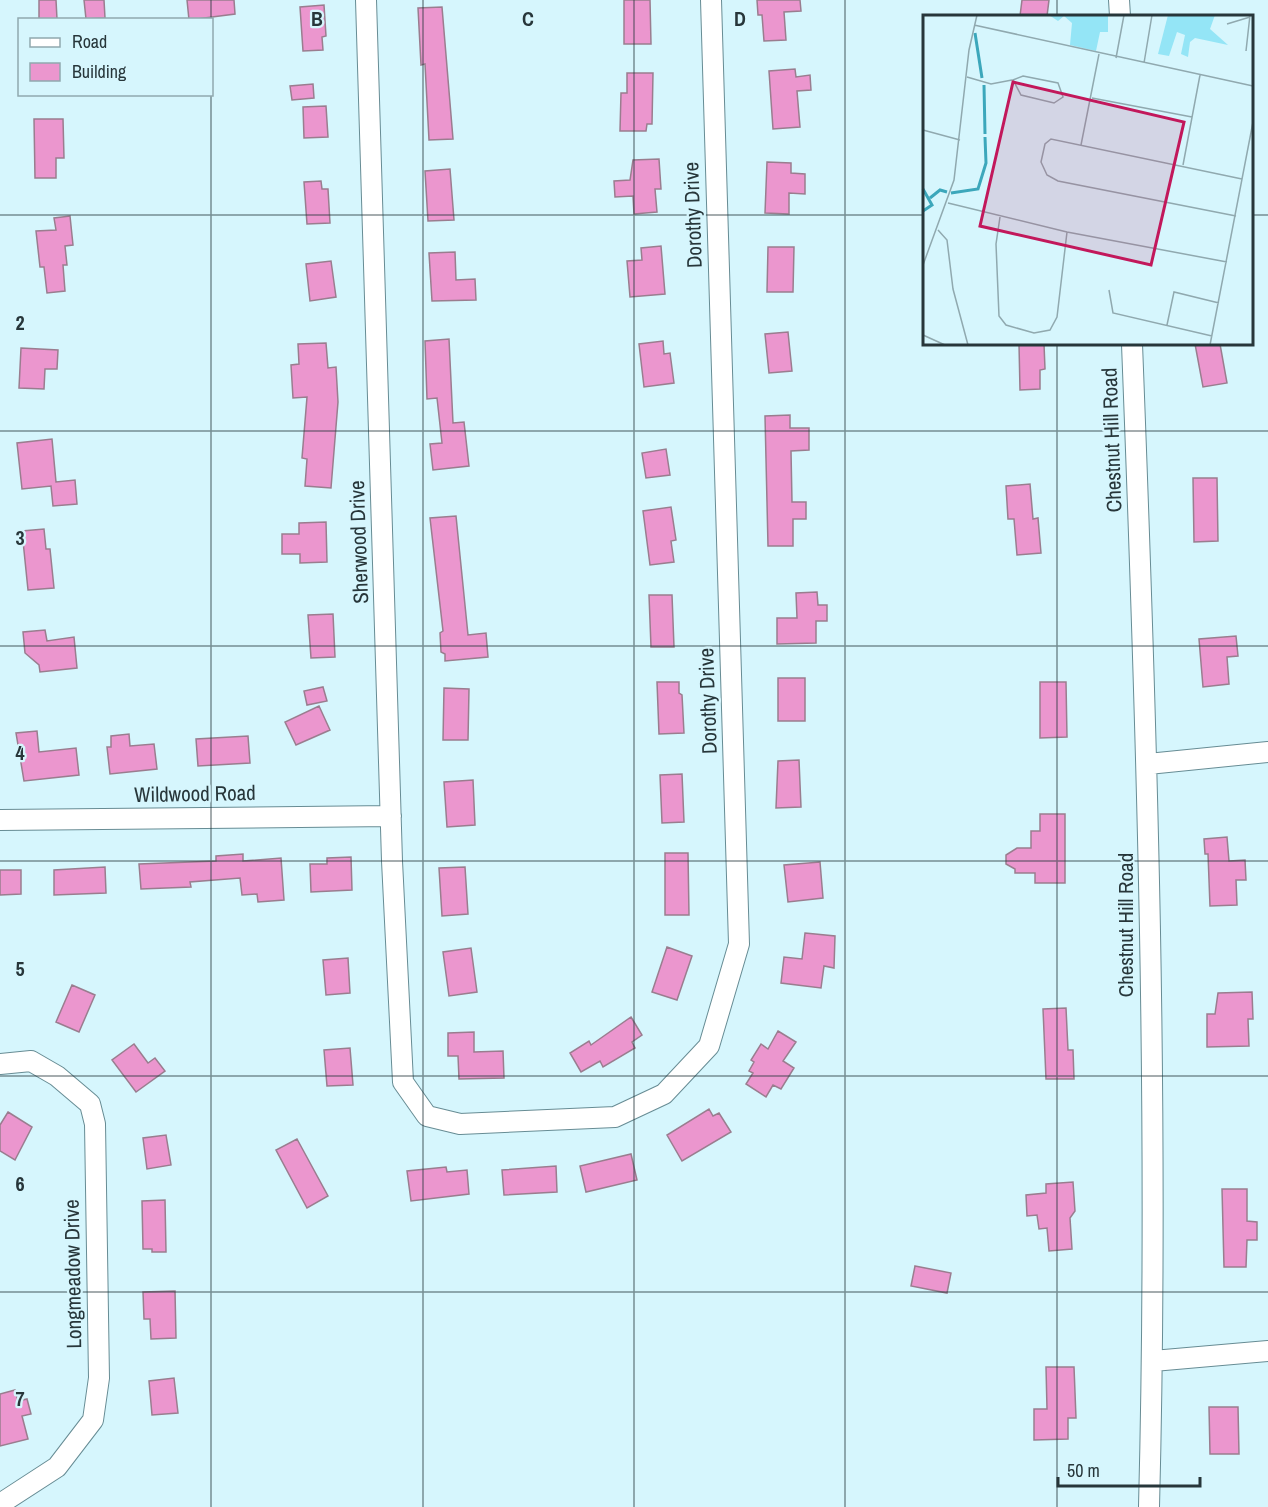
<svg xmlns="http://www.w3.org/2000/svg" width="1268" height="1507" font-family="'Archivo Narrow',sans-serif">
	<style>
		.building { fill: #eb96ce; stroke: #9a7d8f; stroke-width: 1.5 }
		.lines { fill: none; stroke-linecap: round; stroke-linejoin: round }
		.minor-casing { stroke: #678c94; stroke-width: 22 }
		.minor { stroke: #fff; stroke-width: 20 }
		.grid { fill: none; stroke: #27363a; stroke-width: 1.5; stroke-opacity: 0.55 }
		.labels { text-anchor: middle; stroke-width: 4.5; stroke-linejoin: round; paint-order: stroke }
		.street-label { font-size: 21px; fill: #27363a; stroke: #d6f6fd }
		.inset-river { fill: none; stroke: #3ca7bb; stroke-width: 3 }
		.inset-road { fill: none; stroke: #90a9af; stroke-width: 1.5 }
		.view { fill: #c2185b; fill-opacity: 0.15; stroke: #c2185b; stroke-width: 3 }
		.inset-edge { fill: none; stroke: #27363a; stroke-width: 3 }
		.grid-label { font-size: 20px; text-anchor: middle; font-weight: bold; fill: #27363a; stroke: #d6f6fd; stroke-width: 4.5; stroke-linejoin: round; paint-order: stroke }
	</style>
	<rect width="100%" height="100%" fill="#d6f6fd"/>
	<path class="building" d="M39,0H56L57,19L39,20Z
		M84,0H104L105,18L86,19Z
		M187,0H234L235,14L189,20Z
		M624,0H650L651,44H624Z
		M757,0H800L801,11L784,12L786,40L764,41L762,15H758Z
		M1022,0H1049L1047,16H1020Z
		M324,5L326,36L322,37L323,50L303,51L300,7Z
		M442,7L453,139L429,140L425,64L421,65L418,8Z
		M795,69L796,77L810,75L811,90L797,91L800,127L773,129L769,71Z
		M627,73H653L652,124H647L646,131H620L621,93H627Z
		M313,84L314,98L292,100L290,86Z
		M326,106L328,137L304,138L303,107Z
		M34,119H63L64,158H56V178H35Z
		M659,159L661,189H655L657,212L634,214L633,196L615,197L614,181L630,180L633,160Z
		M767,162L791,163V173L805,174V194L789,193V214L765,213Z
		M450,169L454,220L428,221L425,171Z
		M321,181L322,189H328L330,223L307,224L304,182Z
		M70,216L73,245L65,246L67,265H63L65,291L47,293L44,267H40L36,231L56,230L54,218Z
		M661,246L665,294L630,297L627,261L642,260L641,248Z
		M768,247H794L793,292H767Z
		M455,252L456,280L475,279L476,300L432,301L429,253Z
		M331,261L336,297L310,301L306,264Z
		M788,332L792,371L769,373L765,334Z
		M449,339L453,423L464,422L469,466L433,470L430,444L442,443L437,398L427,399L425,341Z
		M663,341L664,354L670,353L674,383L644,387L639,344Z
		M326,343L328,368L336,367L338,402L331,488L305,486L307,459L302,458L307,397L293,398L291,365L299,364L298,344Z
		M1019,344H1044L1045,369L1040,370V389L1020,390Z
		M1195,344H1220L1227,383L1203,387Z
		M21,348L58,350L57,369H45L44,389L19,388Z
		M790,415V428H809V450L791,451L792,502H806V519H793V546H768L765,416Z
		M52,439L56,482L75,480L77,504L53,506L51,486L22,489L17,443Z
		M666,449L670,475L646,478L642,453Z
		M1193,478H1217L1218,541L1194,542Z
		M1030,484L1033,519L1038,518L1041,553L1017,555L1014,519H1008L1006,486Z
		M671,507L676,540L671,541L674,562L650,565L643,511Z
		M456,516L468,635L486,633L488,657L445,661V654L441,652L440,633L443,631L430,518Z
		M326,522L327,562L300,563V554H282V534H299V523Z
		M44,529L46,549H50L54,588L28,590L22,531Z
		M817,592L818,605H827V621H816V643L777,644V618H797L796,593Z
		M649,595H672L674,647H651Z
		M333,614L335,657L311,658L308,615Z
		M45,630L47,641L74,637L77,668L40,672L39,665L25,653L23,632Z
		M1236,636L1238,656L1227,657L1229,684L1203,687L1199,639Z
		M778,678H805V721H778Z
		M657,682H679V693L682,695L684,733L659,734Z
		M1040,682H1066L1067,737L1040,738Z
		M323,687L327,701L307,705L304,691Z
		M444,688L469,689L468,740H443Z
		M319,706L330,730L296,745L285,722Z
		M37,731L39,752L76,748L79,775L24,781L16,733Z
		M129,734L130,746L154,744L157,769L110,774L107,747H111V736Z
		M248,736L250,763L198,766L196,739Z
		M799,760L801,807L776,808L778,761Z
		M682,774L684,822L662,823L660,775Z
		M473,780L475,825L447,827L444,782Z
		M1040,814H1065V883H1035V873H1015V869L1006,864V855L1017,848H1031V831H1040Z
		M1227,837L1229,861L1245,860L1246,880H1236L1237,905L1210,906L1208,854H1205L1204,839Z
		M665,853H688L689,915H665Z
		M243,854V861L281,858L284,900L258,902L257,894L242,895L240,878L190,882L191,887L141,889L139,864L216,861V856Z
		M351,857L352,890L311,892L310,864H327V858Z
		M820,862L823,898L788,902L784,865Z
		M105,867L106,893L54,895V870Z
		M465,867L468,914L442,916L439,868Z
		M0,870H21V894L0,895Z
		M805,933L835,936L834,968L824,966L821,988L781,983L784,957L802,959Z
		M667,947L692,956L677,1000L652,992Z
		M471,948L477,992L449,996L443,952Z
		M348,958L350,993L326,995L323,960Z
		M72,985L95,995L79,1032L56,1022Z
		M1252,992L1253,1019H1248L1249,1046L1207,1047V1014H1215L1218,993Z
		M1066,1008L1068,1050H1073L1074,1079H1046L1043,1009Z
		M631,1017L642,1035L632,1042L635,1048L603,1067L600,1061L581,1072L570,1053L589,1041L591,1045Z
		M778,1031L796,1042L783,1061L794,1068L781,1089L773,1085L766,1097L746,1084L753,1073L749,1071L754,1062L751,1060L761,1044L768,1049Z
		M474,1032V1052L503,1051L504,1078L459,1079L458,1056H448V1033Z
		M134,1044L148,1063L155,1058L165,1071L136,1092L112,1060Z
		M350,1048L353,1085L327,1086L324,1050Z
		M709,1109L713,1116L719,1113L731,1132L682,1161L667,1135Z
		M8,1112L32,1127L15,1160L0,1151V1125Z
		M166,1135L171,1165L147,1169L143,1138Z
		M297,1139L328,1196L307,1208L276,1150Z
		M631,1154L637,1180L586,1192L580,1166Z
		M556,1166L557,1192L504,1195L502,1170Z
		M446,1167L447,1172L467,1170L469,1194L411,1201L407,1171Z
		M1073,1182L1075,1211L1070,1218L1072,1249L1049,1251L1047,1228L1039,1229L1037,1215L1027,1216L1026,1195L1046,1193V1184Z
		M1222,1189H1247V1221L1257,1222V1240H1247L1246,1267H1224Z
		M165,1200L166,1252H152V1249H143L142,1201Z
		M915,1266L951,1273L947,1293L911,1286Z
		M175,1291L176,1338L151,1339L150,1319H144L143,1292Z
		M1046,1367H1074L1076,1418H1068V1439L1034,1440V1409H1047Z
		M174,1378L178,1413L152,1415L149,1381Z
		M15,1390L18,1401L27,1399L31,1414L22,1416L28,1439L0,1446V1394Z
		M1209,1407H1238L1239,1454H1210Z"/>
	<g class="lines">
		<g class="minor-casing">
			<path id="minor" d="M366,0L392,861L403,1082L427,1116L460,1124L615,1117L664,1094L709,1046L739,944L711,0
				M1119,0L1120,16
				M1132,344C1147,731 1159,1119 1149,1507
				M1148,764L1268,752
				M0,820L391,816
				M0,1064L31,1061L57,1076L90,1104L95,1124L99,1378L93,1420L57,1467L0,1504
				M1153,1361L1268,1351"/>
		</g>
		<use href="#minor" class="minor"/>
	</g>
	<path class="grid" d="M211,0V20M423,0V1507M634,0V1507M845,0V1507M1057,0V16M211,94V1507M0,215H924M1252,215H1268M1057,344V1507M0,431H1268M0,646H1268M0,861H1268M0,1076H1268M0,1292H1268"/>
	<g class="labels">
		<g class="street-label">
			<text transform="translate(693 215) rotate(-92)" y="7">Dorothy Drive</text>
			<text transform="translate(1112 440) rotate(-92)" y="7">Chestnut Hill Road</text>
			<text transform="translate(359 542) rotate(-92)" y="7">Sherwood Drive</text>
			<text transform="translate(708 701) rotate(-92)" y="7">Dorothy Drive</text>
			<text transform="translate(195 794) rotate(-1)" y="7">Wildwood Road</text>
			<text transform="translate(1126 925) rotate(-90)" y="7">Chestnut Hill Road</text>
			<text transform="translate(73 1274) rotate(-91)" y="7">Longmeadow Drive</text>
		</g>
	</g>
	<g transform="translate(923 15)">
		<rect width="330" height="330" fill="#d6f6fd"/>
		<path d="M126,0H185V17H177L173,36L147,30L149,8L141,1L135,6ZM245,0H292L287,14L305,30L272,23L267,27L265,42L258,39L262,20L254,17L246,41L235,39Z" fill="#94e5f6"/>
		<path class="inset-river" d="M52,18L59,63M61,70L62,119M0,174L9,190L0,196M28,178L55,174L63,148L62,122M7,183L17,175L24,177"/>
		<path class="inset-road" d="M304,9L327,2M51,10L330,71M323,36L327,0M193,43L201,0M221,48L229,0M100,61L135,68L140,82L131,88L98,80L90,65ZM44,62L68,69L89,65M169,83L269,102M0,115L37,125M158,130L176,39M260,150L277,60M25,188L144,217L304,247M313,201L135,166L124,160L118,147L122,129L128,124L319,164M77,202L73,229L76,301L83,310L111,318L127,315L134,302L144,217M15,215L24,225L30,274L45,330M0,250L31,165L46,35L54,0M186,275L190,298L289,321M244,310L251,277L296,288M0,320L22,330M287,330L330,107"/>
		<path class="view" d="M90,67L261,107L228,250L57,211Z"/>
		<rect width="330" height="330" class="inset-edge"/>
	</g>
	<g class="grid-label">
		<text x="317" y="26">B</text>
		<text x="528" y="26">C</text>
		<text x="740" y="26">D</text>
		<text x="20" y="330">2</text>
		<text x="20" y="545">3</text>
		<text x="20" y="760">4</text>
		<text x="20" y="976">5</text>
		<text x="20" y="1191">6</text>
		<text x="20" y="1406">7</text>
	</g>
	<rect x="18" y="18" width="195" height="78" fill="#d6f6fd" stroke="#90a9af" stroke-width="1.5"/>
	<rect x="30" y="38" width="30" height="9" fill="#ffffff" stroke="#90a9af" stroke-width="1.5"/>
	<text x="72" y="48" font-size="18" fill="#27363a">Road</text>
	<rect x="30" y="63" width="30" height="18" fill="#eb96ce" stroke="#90a9af" stroke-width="1.5"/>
	<text x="72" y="78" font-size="18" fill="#27363a">Building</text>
	<path d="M1058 1477v9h142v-9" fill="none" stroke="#27363a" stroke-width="3"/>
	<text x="1067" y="1477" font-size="18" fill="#27363a" stroke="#d6f6fd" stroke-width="4.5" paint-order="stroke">50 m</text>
</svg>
